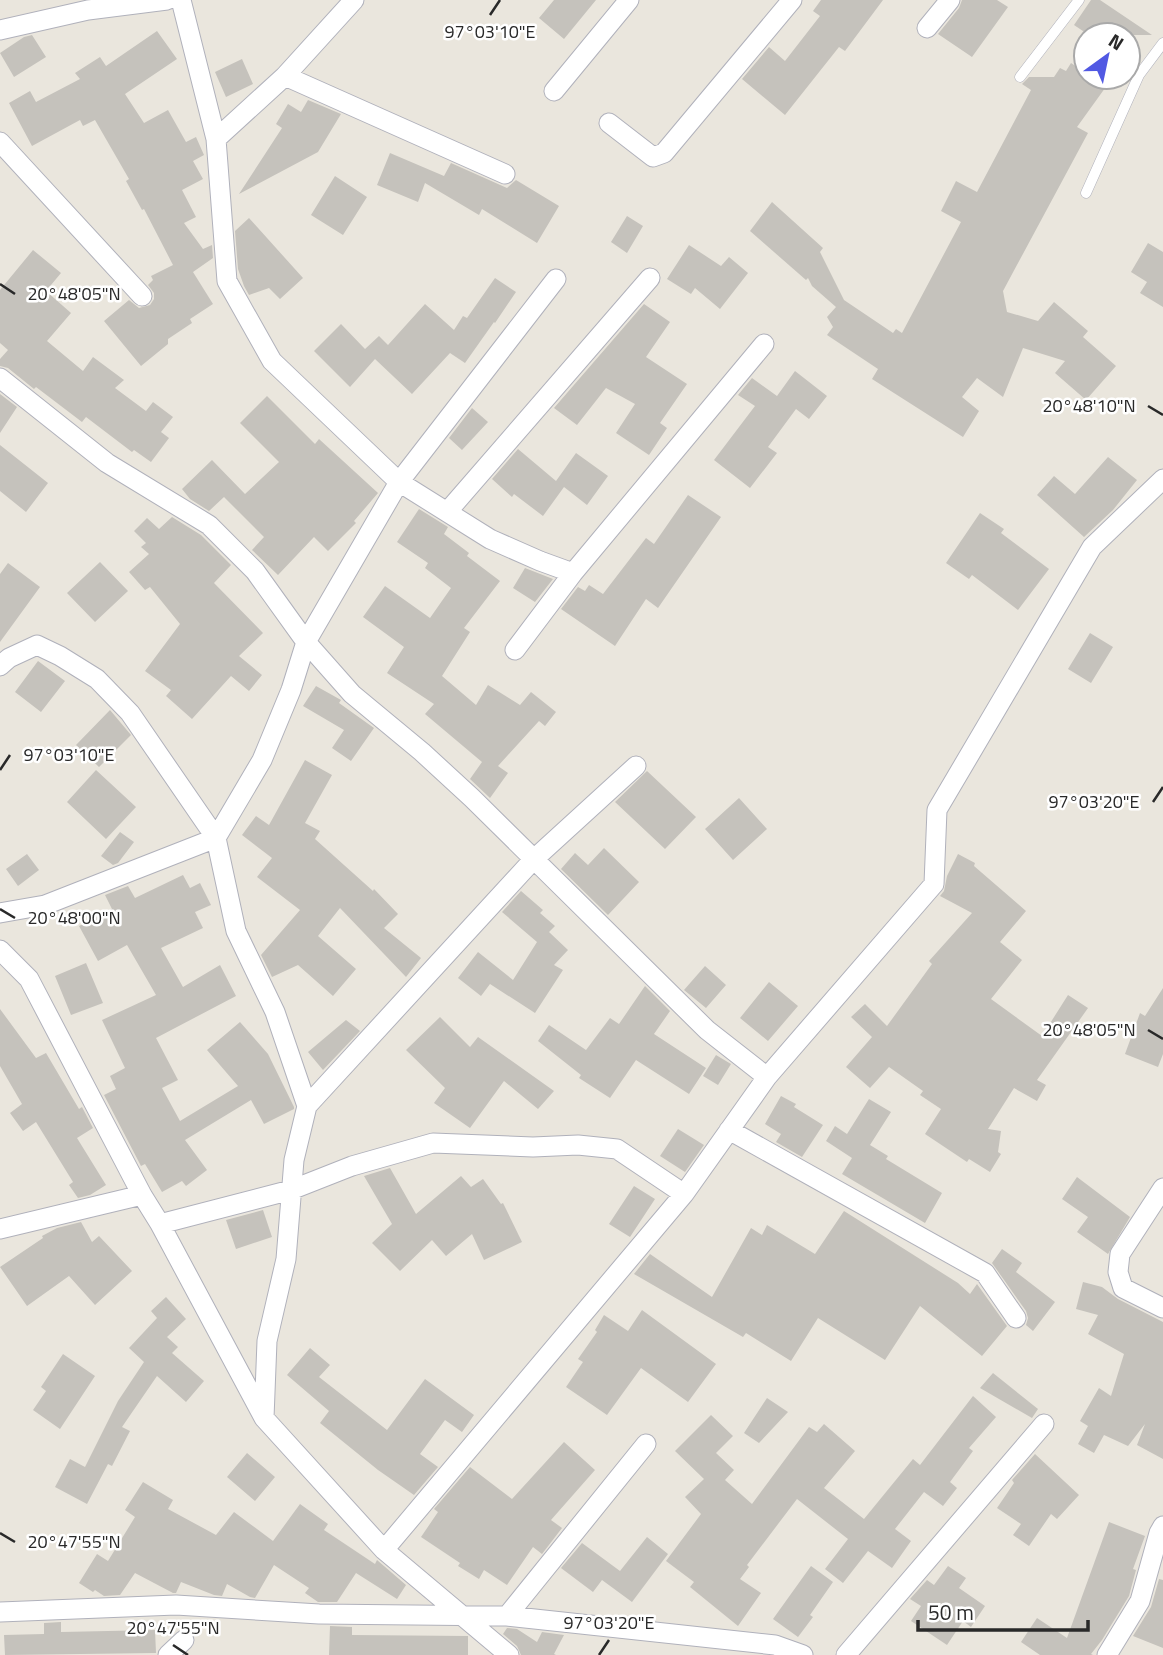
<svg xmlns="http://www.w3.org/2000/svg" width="1163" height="1655" font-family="'Titillium Web',sans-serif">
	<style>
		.building { fill: #c5c2bc }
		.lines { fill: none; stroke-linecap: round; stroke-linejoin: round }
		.service-casing { stroke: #b0b1bb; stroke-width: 11 }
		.minor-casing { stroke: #b0b1bb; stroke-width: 21 }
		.service { stroke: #fff; stroke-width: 10 }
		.minor { stroke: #fff; stroke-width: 19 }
		.ticks { fill: none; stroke: #292929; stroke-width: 2.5 }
		.ticks-label { font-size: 18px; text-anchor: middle; fill: #292929; stroke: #fff; stroke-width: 5; stroke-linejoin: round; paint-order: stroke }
	</style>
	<rect width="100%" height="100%" fill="#eae6dd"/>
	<path class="building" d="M554,0H596L564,39L539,18Z
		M821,0H883L845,51L839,47L785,115L742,79L769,47L785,61L820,16L813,11Z
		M962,0H997L1008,7L972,57L938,34L959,8Z
		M1091,0H1100L1152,35H1089L1074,25Z
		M157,31L177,59L125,94L144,123L168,110L186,142L196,137L204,155L193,161L203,179L182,190L196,217L184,223L203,249L212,245L213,258L193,272L213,304L190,319L192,323L168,339V344L141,366L104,321L129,300L139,308L150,305L154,299V293L148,285L153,280L151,276L173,265L144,209L142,210L126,181L129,179L95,120L83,126L80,120L32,146L9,103L30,91L36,102L80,79L75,73L100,57L106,66Z
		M32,35L46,57L14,77L0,53L24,37Z
		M242,59L253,84L226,97L215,72Z
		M1071,63L1086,73V77H1113L1077,127L1088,133L1003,291L1007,312L1038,321L1054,302L1088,331L1083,337L1116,366L1086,400L1055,373L1065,361L1023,348L1003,397L977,378L962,397L979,411L963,437L872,379L878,369L827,335L833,327L827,317L836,307L812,286L808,278L806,280L750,231L772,202L823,248L820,252L844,300L893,333L896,329L902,333L961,222L941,211L956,181L977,192L1031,90L1022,84L1029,77H1054L1060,68L1066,71Z
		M308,100L341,114L318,152L239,194L282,128L276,124L288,104L301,112Z
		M390,153L444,176L451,163L507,188L516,180L559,206L537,243L482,209L479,215L425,183L418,202L377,185Z
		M335,176L367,197L343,235L311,215Z
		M627,216L643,226L627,253L611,242Z
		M249,218L303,278L280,299L269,288L249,295L244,286L238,269L235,231Z
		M1148,243L1163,252V307L1140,293L1147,282L1131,272Z
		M689,245L721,266L729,257L748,273L720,309L695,288L691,294L667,279Z
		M33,250L61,273L46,291L71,313L47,341L83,371L93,357L124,380L115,388L146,411L153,402L173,417L161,432L169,438L151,462L134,450L132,452L86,417L82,422L36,387L34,389L8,368L0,366V359L8,350L0,343V290Z
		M495,278L516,292L495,323L494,322L465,363L450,353L412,394L375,359L350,387L314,351L341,324L365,349L379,336L388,345L425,304L454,330L463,316L467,318Z
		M644,304L670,322L646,357L687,384L660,423L667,428L649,455L616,433L635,404L606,388L577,425L554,408Z
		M795,371L827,396L809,419L796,409L768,447L777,453L750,488L714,460L755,406L738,395L752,378L777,396Z
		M0,394L17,407L0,433Z
		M267,396L315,444L319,439L378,493L354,521L356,523L328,551L314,537L278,575L252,550L264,537L224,497L209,511L190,499L182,489L212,460L245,494L279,462L240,423Z
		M472,408L488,422L462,450L449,438Z
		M0,445L48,483L26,512L0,491Z
		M518,449L556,481L576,453L608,476L587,505L564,487L543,516L514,494L512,497L492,479Z
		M1108,457L1137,480L1113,510L1084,537L1037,495L1054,476L1075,494Z
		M688,495L721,517L658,608L646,599L615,646L561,609L578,587L585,591L589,585L603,594L646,538L654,544Z
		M419,509L448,527L444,534L469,553L467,556L500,581L464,628L470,632L442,676L476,705L488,685L520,705L531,692L556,712L545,726L539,721L498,766L508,773L490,798L470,779L482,762L425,714L434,704L387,673L404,647L363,617L385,586L430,618L451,588L425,568L428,563L397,542Z
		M980,513L1004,529L1001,533L1049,569L1018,610L972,575L969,579L946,563Z
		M172,517L201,535L231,565L214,583L263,633L239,656L262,675L249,691L231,676L192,719L166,696L171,690L145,671L180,624L150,587L145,590L129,572L149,554L141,547L146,543L134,531L147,518L159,529Z
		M100,562L128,591L95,622L67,593Z
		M8,563L40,587L0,642V574Z
		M525,568L553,579L535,602L513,588Z
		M1090,633L1113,647L1091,683L1068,669Z
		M38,661L65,681L41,712L15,692Z
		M316,686L341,700L339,703L374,728L351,761L332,748L344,730L303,706Z
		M110,710L131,735L99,767L76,745Z
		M305,760L332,775L305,823L320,831L315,839L373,891L374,889L398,914L384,928L421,958L406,977L340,908L318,936L356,969L333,996L298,965L272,977L261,955L300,910L257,877L272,858L242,835L256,816L269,825Z
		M96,770L136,807L106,839L67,802Z
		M647,771L696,817L665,849L615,802Z
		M739,798L767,829L733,860L705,829Z
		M120,832L134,842L118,863L113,865L101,856Z
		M604,848L639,882L608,915L561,869L575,853L588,865Z
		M27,854L39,870L18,886L6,869Z
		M958,854L975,863L974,866L1026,911L1000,942L1022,960L991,999L1042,1036L1068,995L1088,1008L1037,1080L1046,1085L1037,1101L1014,1088L988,1129L1001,1131L998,1152L1001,1154L990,1172L969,1159L967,1162L925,1134L941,1109L920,1095L923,1091L889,1067L870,1088L846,1067L872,1037L851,1017L865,1004L887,1026L932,964L929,961L972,913L940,896L944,891L947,876Z
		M183,875L190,888L200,883L211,905L195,912L203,928L161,948L183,987L220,965L236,996L156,1038L178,1080L162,1088L180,1121L238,1086L207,1050L240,1022L268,1054L294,1107V1109L264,1124L251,1100L185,1140L207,1170L186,1186L182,1181L162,1192L145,1164L141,1166L104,1095L116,1089L110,1076L125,1068L102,1020L156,995L127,945L98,961L79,926L112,909L105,895L128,886L135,898Z
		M521,891L543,910L540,913L555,926L549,932L568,950L554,965L563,970L535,1013L490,984L481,996L458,978L478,952L513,980L537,942L502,912Z
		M86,963L103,1003L71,1015L55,976Z
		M705,966L726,985L706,1008L684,990Z
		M769,982L798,1006L768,1041L740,1018Z
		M645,986L670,1011L654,1034L706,1068L689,1094L636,1060L610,1098L579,1078L581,1075L538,1041L549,1025L586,1050L610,1018L619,1024Z
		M1163,988V1054L1158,1067L1125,1054L1140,1013L1145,1016Z
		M0,1009L36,1058L46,1053L79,1109L82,1107L93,1128L77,1138L106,1185L90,1195L78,1198L69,1185L73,1182L36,1122L23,1131L10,1113L22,1104L0,1066Z
		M440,1017L470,1047L478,1037L554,1091L538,1109L504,1081L470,1128L434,1103L445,1088L406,1050Z
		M346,1020L360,1031L323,1070L308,1052Z
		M716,1055L731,1064L718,1085L703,1076Z
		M781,1096L796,1104L794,1107L823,1125L802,1157L776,1142L781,1134L765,1124Z
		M869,1099L891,1112L870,1145L888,1156L886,1159L942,1193L925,1223L842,1174L852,1158L826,1141L835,1126L847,1134Z
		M678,1129L704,1145L685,1172L660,1156Z
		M390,1168L416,1214L461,1176L471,1187L483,1179L501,1204L503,1203L522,1242L484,1260L472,1234L446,1256L432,1240L400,1271L372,1243L392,1224L364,1176Z
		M1077,1177L1130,1217L1108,1254L1077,1232L1088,1217L1062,1199Z
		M634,1186L655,1199L630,1237L609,1224Z
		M263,1210L272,1237L236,1249L226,1220Z
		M844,1211L958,1283L970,1294L977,1284L1007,1326L982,1356L920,1306L885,1360L818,1318L791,1361L746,1333L743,1337L634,1274L650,1254L712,1297L751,1228L762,1235L767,1225L815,1254Z
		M81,1222L92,1242L99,1236L132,1271L95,1305L69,1276L27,1306L0,1267L43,1238L42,1236L57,1228Z
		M1002,1249L1022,1263L1016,1272L1055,1302L1033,1331L1026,1325L1028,1318L1026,1311L992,1263Z
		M1083,1282L1102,1287L1118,1299L1163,1322V1459L1137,1445L1145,1424L1128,1446L1104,1435L1094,1453L1078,1444L1088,1426L1080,1421L1099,1388L1111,1396L1124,1354L1088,1334L1098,1315L1076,1309Z
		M166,1297L186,1319L167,1337L178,1347L172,1353L204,1381L186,1402L157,1376L122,1427L130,1431L112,1466L108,1464L87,1504L55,1487L70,1459L85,1467L118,1401L144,1362L129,1348L157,1318L151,1311Z
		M642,1310L716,1364L688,1402L641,1368L607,1415L566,1387L583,1362L578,1359L597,1332L595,1330L604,1315L628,1331Z
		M310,1348L330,1365L319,1377L387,1430L425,1379L474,1415L462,1432L445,1420L420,1454L438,1467L414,1495L378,1470L320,1423L329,1411L287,1375Z
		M63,1354L95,1376L60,1429L33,1410L46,1391L41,1387Z
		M993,1373L1038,1409L1032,1418L980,1388Z
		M973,1396L996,1417L969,1448L973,1451L950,1482L957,1488L943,1506L924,1492L895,1529L911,1541L892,1568L868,1551L843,1583L825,1569L848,1539L797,1499L747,1565L749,1567L740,1579L761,1593L738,1626L690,1587L694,1582L666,1561L701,1514L685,1497L704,1479L675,1451L711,1415L733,1436L716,1453L734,1470L725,1480L752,1504L809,1427L817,1432L824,1424L855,1451L824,1488L864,1519L913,1459L920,1465Z
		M767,1398L788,1412L759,1443L744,1433Z
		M564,1442L595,1470L551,1520L562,1528L542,1554L533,1547L507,1585L484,1570L479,1579L458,1566L460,1563L421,1537L438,1512L434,1509L470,1467L512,1499Z
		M247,1453L275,1477L255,1501L227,1477Z
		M1035,1454L1079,1495L1057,1519L1051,1514L1029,1546L1013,1535L1021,1524L997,1508L1014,1483L1012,1480Z
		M143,1482L173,1500L168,1509L216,1535L234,1512L273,1541L300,1504L328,1524L324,1530L375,1564L377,1560L406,1585L397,1599L356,1573L337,1602H318L305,1593L309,1588L274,1565L255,1598L250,1597L227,1584L222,1596L214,1595L181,1582L176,1593H173L135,1573L120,1595L104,1596L95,1590L93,1592L79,1583L97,1554L108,1561L135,1517L125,1510Z
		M1109,1522L1145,1536L1133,1569L1136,1570L1129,1596L1102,1640L1091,1654L1093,1655H1040L1021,1642L1037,1618L1067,1638Z
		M647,1537L668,1554L632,1602L602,1580L593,1592L561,1568L582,1543L620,1571Z
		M811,1566L833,1582L810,1615L813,1617L798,1637L773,1619Z
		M948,1566L966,1578L959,1588L985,1606L971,1627L963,1621L947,1645L911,1621L921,1606L910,1599L927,1580L934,1585Z
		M1159,1579L1163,1580V1648L1133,1636L1151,1607Z
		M61,1622V1632L155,1630L156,1653L5,1655L4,1635L44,1634V1623Z
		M330,1626L352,1627V1635L468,1636V1655H329Z
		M507,1628L517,1629L537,1642L542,1632L564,1635L554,1654L556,1655H521L517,1646L503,1634Z"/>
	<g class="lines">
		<g class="service-casing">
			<path id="service" d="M1020,77L1079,0
				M1086,193L1139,75L1163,43"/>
		</g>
		<g class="minor-casing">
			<path id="minor" d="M181,0L216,139L227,281L272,361L399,482L490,539L540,561L573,573
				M927,28L950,0
				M0,30L88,10L167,0
				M285,76L354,0
				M554,91L629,0
				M609,123L653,157L664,153L792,0
				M216,139L285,76L505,174
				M0,142L142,296
				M0,378L107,463L209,525L255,571L306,642L352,694L422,752L472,798L707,1030L767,1077
				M448,511L650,278
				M515,650L573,573L764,344
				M0,666L9,658L37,645L60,656L97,679L130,713L216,838L236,931L275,1012L307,1106L294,1160L286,1259L267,1341L264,1418
				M0,913L45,905L216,838L262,760L291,690L306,642L399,482L556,279
				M0,950L29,979L142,1195L160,1224L264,1418L384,1550L509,1655
				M307,1106L533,860L636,766
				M729,1130L985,1273L1016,1318
				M1163,1188L1120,1254L1118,1272L1123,1288L1163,1308
				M160,1224L291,1190L352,1166L433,1143L533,1147L578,1145L617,1149L684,1194
				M0,1229L142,1195
				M384,1550L684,1194L767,1077L934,884L937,810L1092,547L1163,479
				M0,1612L176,1605L319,1614L507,1616L775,1645L803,1655
				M507,1616L646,1444
				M168,1655L184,1640
				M846,1655L1044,1424
				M1107,1655L1140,1601L1159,1533L1163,1526"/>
		</g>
		<use href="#service" class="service"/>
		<use href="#minor" class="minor"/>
	</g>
	<path class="ticks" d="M490,15L500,0M0,284L15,294M1148,406L1163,415M0,770L10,755M1153,802L1163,787M0,909L15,918M1148,1030L1163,1039M0,1533L15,1542M173,1645L188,1655M599,1655L609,1640"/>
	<g class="ticks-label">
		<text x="490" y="38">97°03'10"E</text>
		<text x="74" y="300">20°48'05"N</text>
		<text x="1089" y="412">20°48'10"N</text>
		<text x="69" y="761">97°03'10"E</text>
		<text x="1094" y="808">97°03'20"E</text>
		<text x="74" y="924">20°48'00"N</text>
		<text x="1089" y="1036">20°48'05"N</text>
		<text x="74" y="1548">20°47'55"N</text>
		<text x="609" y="1629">97°03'20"E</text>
		<text x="173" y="1634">20°47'55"N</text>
	</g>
	<g transform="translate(1107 56) rotate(33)"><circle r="33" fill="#ffffff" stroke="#a9a9a9" stroke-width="2"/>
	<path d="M0-5L12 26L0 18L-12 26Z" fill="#5159e3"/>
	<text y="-10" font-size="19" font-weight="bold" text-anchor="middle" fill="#292929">N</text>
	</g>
	<path d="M918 1620v10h170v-10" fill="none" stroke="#292929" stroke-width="3.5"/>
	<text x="928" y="1620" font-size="21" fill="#292929" stroke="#ffffff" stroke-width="5" paint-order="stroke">50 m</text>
</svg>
